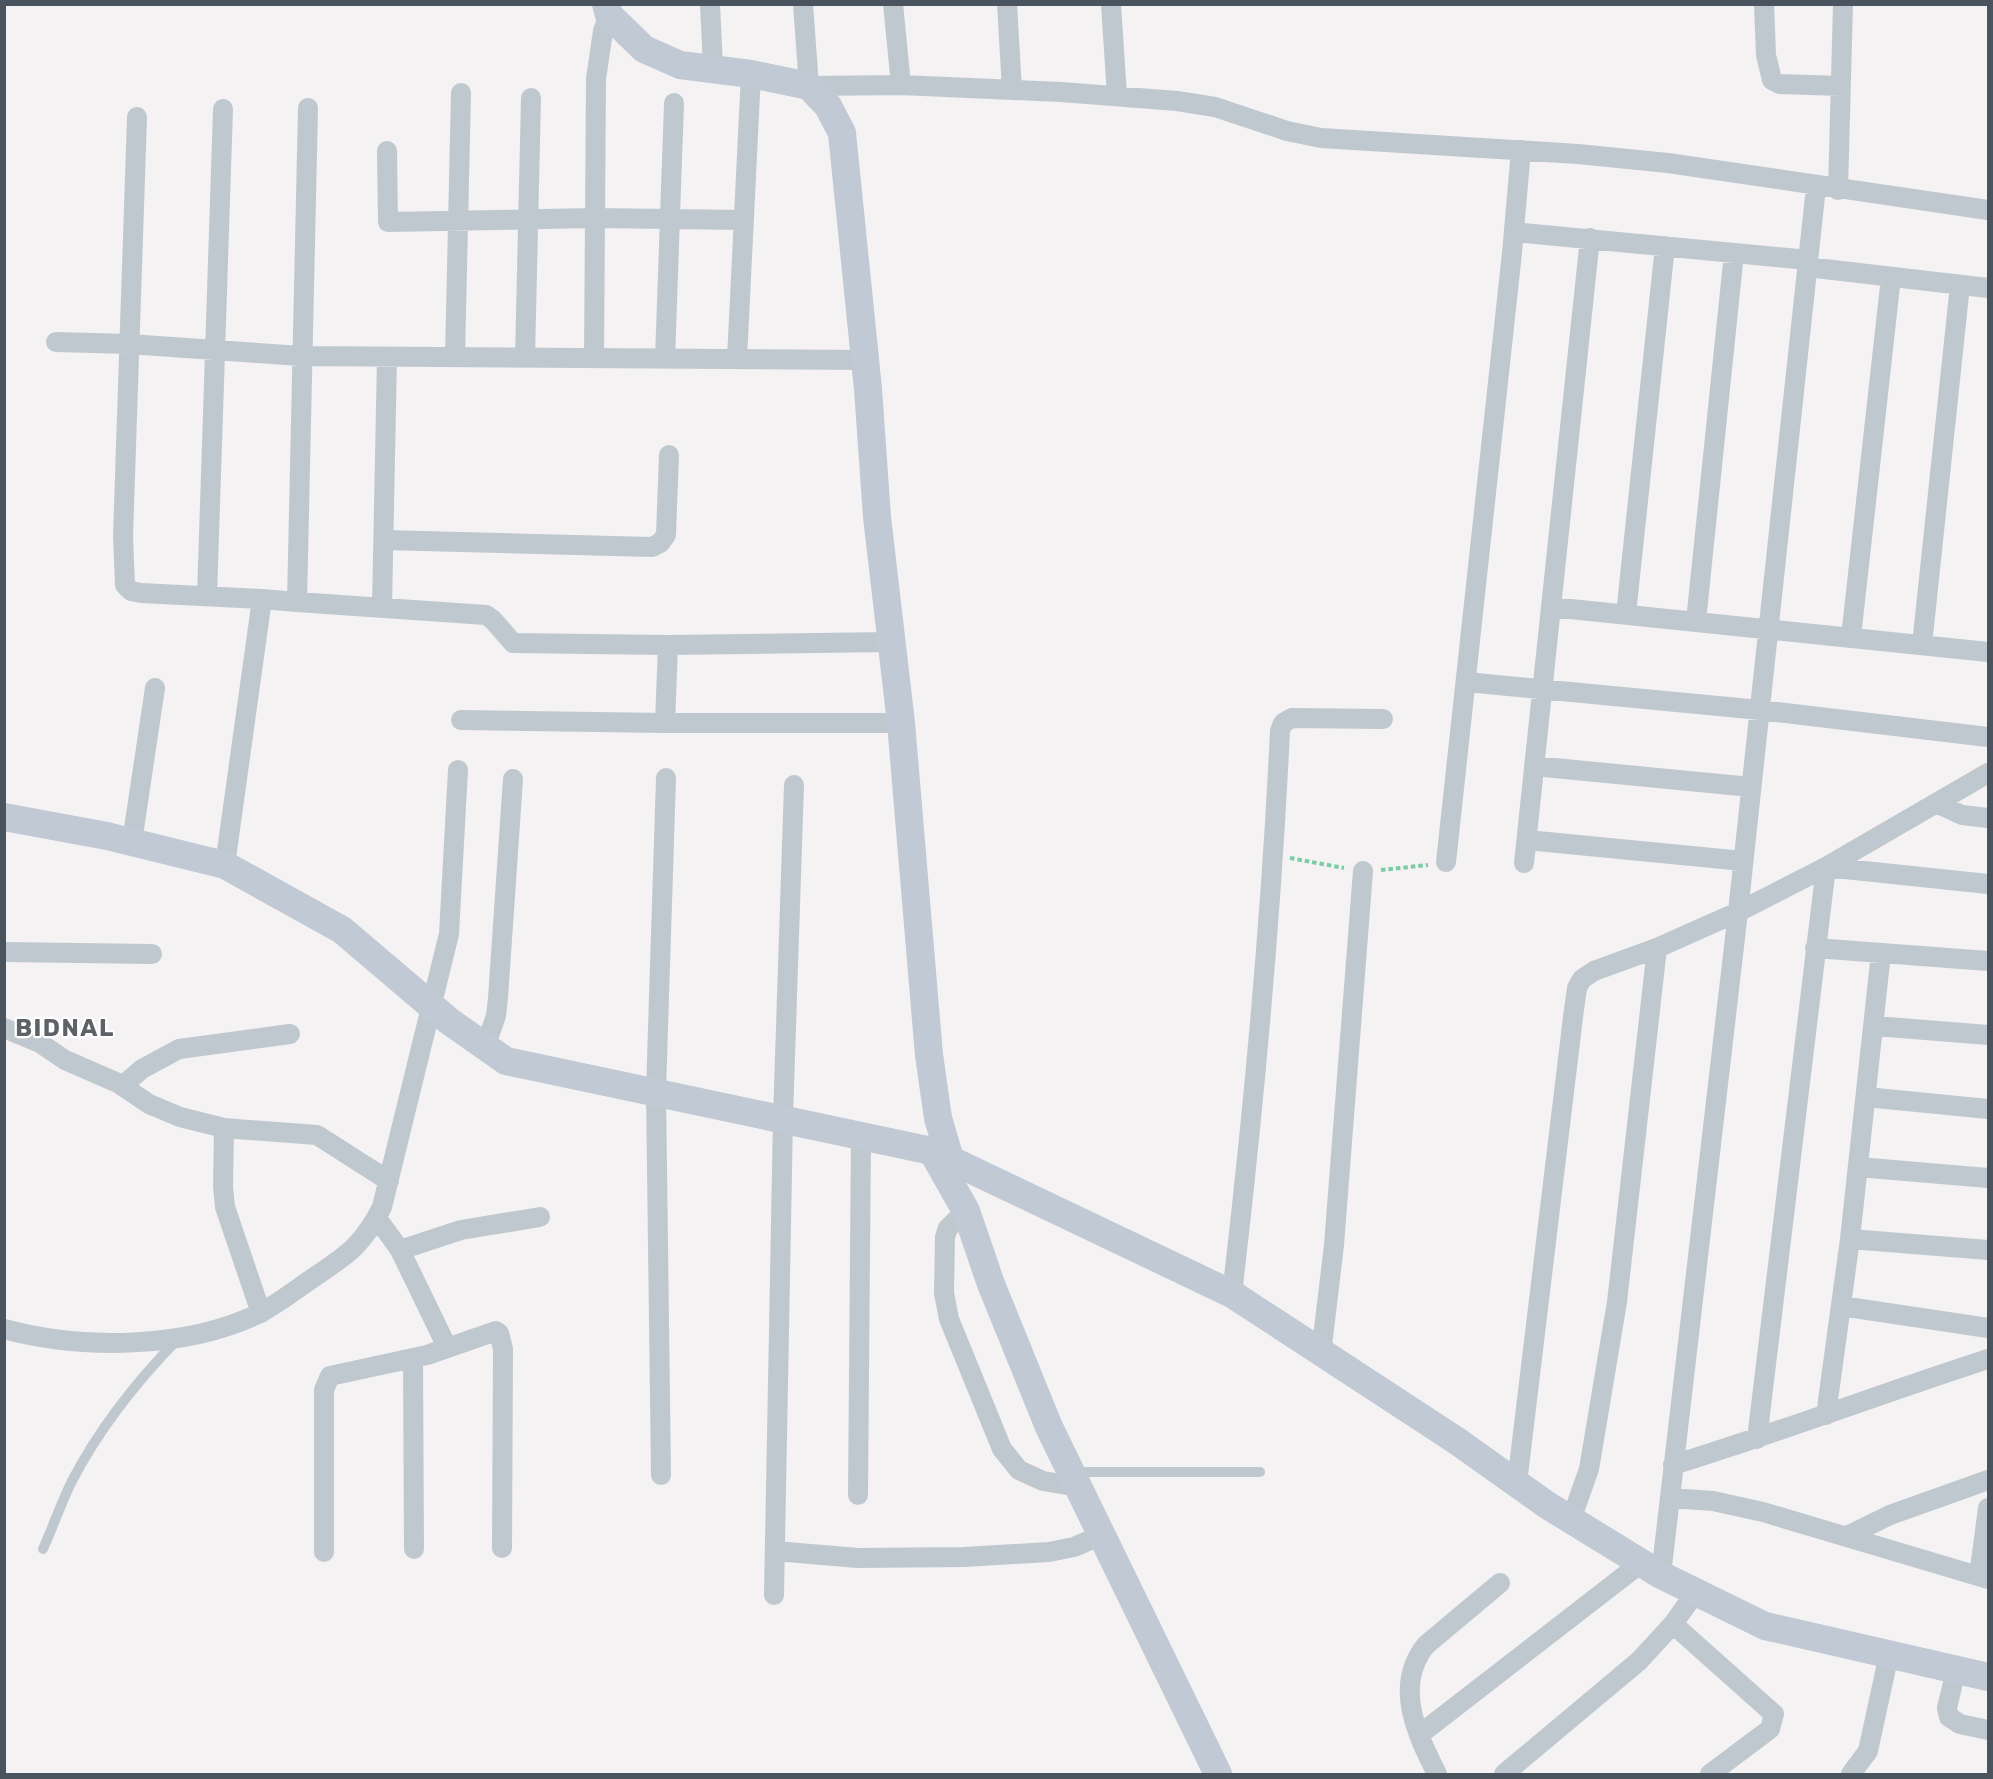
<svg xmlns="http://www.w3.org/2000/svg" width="1993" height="1779" font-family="Rubik,sans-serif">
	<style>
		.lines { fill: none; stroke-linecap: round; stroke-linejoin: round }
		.path { stroke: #7ccba7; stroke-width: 4; stroke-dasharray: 4.5 3; stroke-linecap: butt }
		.lane { stroke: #c0c8cf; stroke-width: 10 }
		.street { stroke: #c0c8cf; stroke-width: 20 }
		.secondary { stroke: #c0c9d4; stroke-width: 28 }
		.labels { text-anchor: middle; stroke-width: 4.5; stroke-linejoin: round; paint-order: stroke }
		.district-label { font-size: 24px; font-weight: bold; letter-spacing: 1.5px; fill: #5e6266; stroke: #fff }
	</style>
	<rect width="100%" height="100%" fill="#f4f2f2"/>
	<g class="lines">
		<path class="path" d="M1290,858L1344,868
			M1381,870L1428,865"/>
		<path class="lane" d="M1075,1472H1260
			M43,1549C53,1527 61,1503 72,1481C99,1429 137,1381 178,1339"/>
		<path class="street" d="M710,4L713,68
			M803,4L809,86L901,85L1061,92L1177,101L1215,107L1287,131L1321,138L1578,154L1668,163L1988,210
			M893,4L901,85
			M1007,4L1012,90
			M1111,4L1117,96
			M1764,4L1766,55L1772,80L1780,84L1841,86
			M137,117L123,536L125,585L131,591L141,593L262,599
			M387,151L388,222L594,218L744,220
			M1838,190L1843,4
			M1514,232L1808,260
			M1807,267L1988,288
			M56,342L129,344L301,356L865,360
			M455,357L461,93
			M525,358L531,98
			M594,358L596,79L603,31L609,15
			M665,359L674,103
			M737,359L751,74
			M384,540L652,547L660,543L666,535L669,455
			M207,596L223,109
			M297,602L486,615L493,620L513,643L668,645L890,642
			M382,607L387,357
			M1551,607L1988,652
			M1626,614L1665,246
			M1696,621L1734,253
			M1851,637L1891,277
			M1922,645L1960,285
			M1466,682L1760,710L1988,737
			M461,720L665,723H901
			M665,723L668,645
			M1534,766L1751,787
			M1936,803L1962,815L1988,818
			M1527,840L1743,861
			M132,842L155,688
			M1446,862L1512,253L1521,150
			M1524,863L1590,238
			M225,865L262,599L297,602L308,108
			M1815,948L1988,961
			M4,952L152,954
			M1875,1026L1988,1035
			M4,1028L40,1043L65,1060L118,1083L149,1104L180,1117L224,1128L317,1135L389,1181
			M485,1047L496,1016L498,998L513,779
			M122,1086L142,1069L179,1049L290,1034
			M1866,1097L1988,1109
			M224,1128L223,1187L225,1207L261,1313
			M1858,1167L1988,1178
			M966,1211L948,1228L945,1237L944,1293L949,1319L1002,1449L1019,1470L1043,1481L1079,1487
			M377,1218L400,1250L447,1347
			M1850,1239L1988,1250
			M400,1250L461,1230L540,1217
			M1232,1294C1254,1107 1271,920 1280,731L1283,723L1292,718L1383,719
			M1841,1306L1988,1328
			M4,1329C82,1350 186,1349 260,1313C277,1304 294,1291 310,1280C345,1256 362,1247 382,1207L449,934L458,770
			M1321,1354L1334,1245L1363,871
			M413,1358L414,1549
			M1826,1415L1850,1239L1881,953
			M1757,1439L1826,867L1988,773
			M1673,1465C1780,1432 1883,1393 1988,1359
			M661,1475L656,1091L666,778
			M1517,1483L1573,1017L1577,988L1582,979L1594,971L1657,948L1738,912L1826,867L1988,884
			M858,1495L861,1135
			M1670,1498L1713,1501L1763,1512L1988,1579
			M1571,1520L1589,1469L1617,1302L1657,948
			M1847,1536L1890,1515L1988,1480
			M775,1551L858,1558L964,1557L1049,1552L1074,1547L1102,1535
			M324,1552V1390L330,1376L427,1355L496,1331L499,1333L503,1349L502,1548
			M1661,1575L1738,912L1816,187
			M1979,1576L1988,1508
			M774,1595L783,1118L794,785
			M1673,1624L1774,1714L1770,1729L1710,1774
			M1956,1670L1947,1708L1949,1717L1960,1724L1988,1730
			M1419,1735L1641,1563
			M1437,1774C1417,1734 1393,1686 1426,1645L1500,1583
			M1504,1774L1639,1661L1673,1624L1696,1592
			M1851,1774L1868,1751L1889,1654"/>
		<path class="secondary" d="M606,4L609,15L644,49L680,65L751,74L809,86L828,106L842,133L868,389L877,517L901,723L929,1055L938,1118L950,1159
			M4,817L107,836L225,865L342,930L449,1021L506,1061L932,1151L1232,1294L1457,1441L1547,1505L1661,1575L1765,1626L1988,1677
			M932,1151L966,1211L991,1284L1049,1427L1218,1774"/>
	</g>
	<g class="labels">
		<g class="district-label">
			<text x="65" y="1036">BIDNAL</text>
		</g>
	</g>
	<rect width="1993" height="1779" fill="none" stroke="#4a545e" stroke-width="12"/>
</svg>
